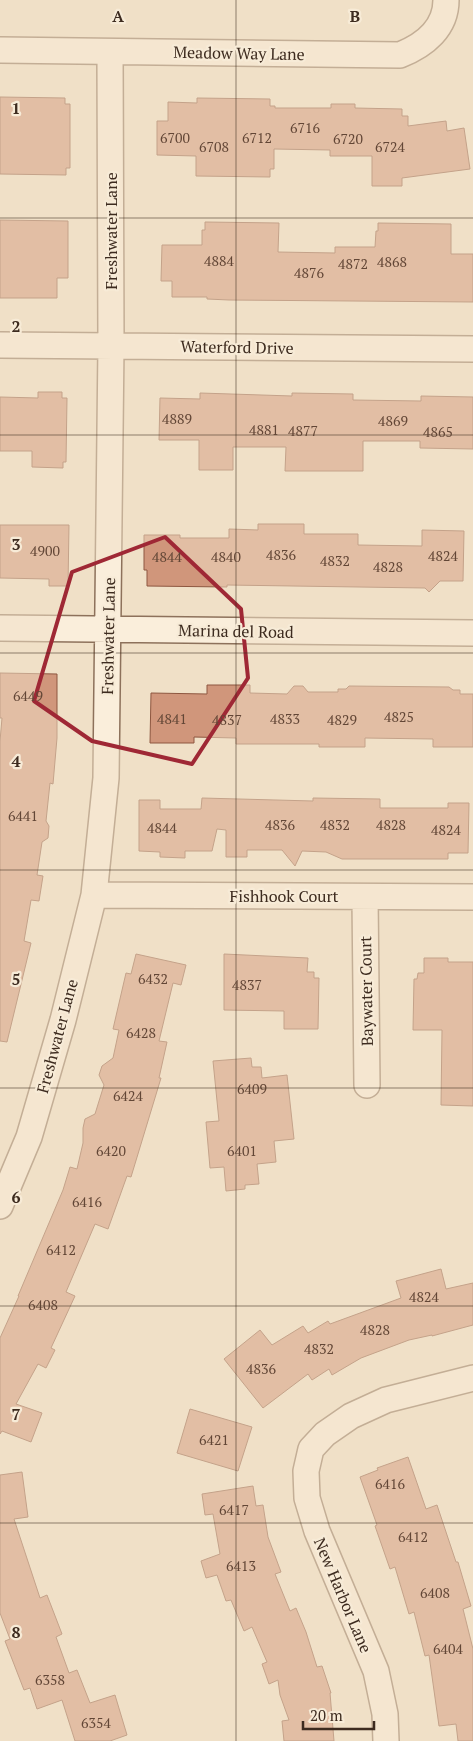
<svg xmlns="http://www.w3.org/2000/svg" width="473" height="1741" font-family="'PT Serif',serif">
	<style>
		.building { fill: #d0967b; stroke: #8e5740 }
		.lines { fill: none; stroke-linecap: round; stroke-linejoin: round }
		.minor-casing { stroke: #8d715b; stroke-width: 28 }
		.minor { stroke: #faeedb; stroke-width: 25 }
		.marked { fill: none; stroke: #9f2835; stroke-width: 4; stroke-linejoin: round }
		.grid { fill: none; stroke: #3d2b1f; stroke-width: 1; stroke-opacity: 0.55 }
		.labels { text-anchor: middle; stroke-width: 4.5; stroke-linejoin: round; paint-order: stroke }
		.number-label { font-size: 14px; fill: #624636 }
		.street-label { font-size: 16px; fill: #3d2b1f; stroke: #f7ebd7 }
		.grid-label { font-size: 16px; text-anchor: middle; font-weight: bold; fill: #3d2b1f; stroke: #f7ebd7; stroke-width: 4.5; stroke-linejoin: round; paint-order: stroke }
	</style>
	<rect width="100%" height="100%" fill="#f0e0c7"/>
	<path class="building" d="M0,97L65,98V104H70V168H66V175L0,174Z
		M197,98L270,99V106H275V108H331V104H355V108L402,109V116H408V126L446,121L447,131L464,128L470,169L402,178V186H372V156H330V150L274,149V169H270V177L196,176V156L157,155V121H168V102L197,103Z
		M0,220L68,221V278H57V298H0Z
		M205,222L279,223L278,252L335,253V247H375L376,231H378V223L451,224V254H473V302L229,300L207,299V297H172V281H161L162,245H202V230H205Z
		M38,392H62V398H67L66,462H63V468L32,467V451H0V397L38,398Z
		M200,393L292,396V393L353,394V400L421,401V396L473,397V449L420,448V441H363V471H285L286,447H233V470H199V440H159L160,398L200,399Z
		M258,524H304V534H358V545L422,546V530L464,531L463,581H440L429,592L425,588L227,585V587L147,586V570H144V535H180V538H229V529L258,530Z
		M0,525H69L68,586H49V579L0,578Z
		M0,673L57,674V738L53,784L50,783L46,821L49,826L48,838L42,842L37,875L43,876L39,901L31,900L24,941L31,943L7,1042L0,1041V741L2,718H0Z
		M207,685H250V693L287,694L294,686H303L308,692H338V689H346L349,686L449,687L453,690H460V694H473V747H433V739L365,738V747H319V744H236V738L194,737V743H150L151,693L207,694Z
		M202,798L313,801V798L380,799V808H448V803H469L468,853H448V859H342L326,852L302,851L295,866L282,850H247V857H226V830L217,829L212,851H185V858L160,857V852L139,851V800H160V809H201Z
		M136,954L186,965L181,985L173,983L159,1041L167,1042L159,1078H161L131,1177L127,1176L108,1229L95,1224L66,1292L75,1296L51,1348L55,1350L46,1368L38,1364L16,1404L42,1413L31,1442L2,1431L0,1434V1338L19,1296H18L63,1190L70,1167L77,1169L83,1143V1128L85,1119L95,1114L104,1085L99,1075L102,1066L113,1058L119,1030L113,1029L126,973L131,974Z
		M224,954L308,958L307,972H314V978H319L318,1029H284V1011L224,1010Z
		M424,958H448V962H473V1106L441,1105L442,1030H413L414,979H417L418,973H424Z
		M251,1058L252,1067H261L262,1078L287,1075L294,1139L274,1141L276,1162L257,1164L259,1184L245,1185V1189L226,1191L224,1167L210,1168L206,1122L219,1121L213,1061Z
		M441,1269L446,1289L473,1283V1325L432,1336V1335L409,1340L361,1358L332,1375L329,1369L312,1380L308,1374L263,1408L224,1359L260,1330L272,1345L303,1326L308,1333L328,1321L330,1324L401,1298L396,1281Z
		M190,1409L252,1427L238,1471L177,1453Z
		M408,1457L426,1509L437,1505L456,1562H458L471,1606L463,1609L473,1649V1741H458L456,1724L439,1726L429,1655L425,1656L414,1612L409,1614L395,1567L390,1569L375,1526L377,1525L360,1477L378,1470L377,1468Z
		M22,1472L28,1517L14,1519L40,1598L47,1595L62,1634L56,1637L69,1673L77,1670L90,1703L115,1695L127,1735L110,1741H75L62,1700L37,1709L30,1688L24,1690L5,1641L10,1639L0,1613V1475Z
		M253,1486L256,1506L263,1505L268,1537L281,1572L275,1574L290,1611L296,1608L306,1632L317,1667L322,1666L331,1693H330L334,1741H284L282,1721L289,1720L280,1695L278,1680L269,1684L262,1664L267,1662L252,1627L244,1631L231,1600L226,1601L217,1575L206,1578L201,1561L220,1554L213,1514L205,1515L202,1494Z"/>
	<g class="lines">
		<g class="minor-casing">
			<path id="minor" d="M0,50L400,55C425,45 446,28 446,0
				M0,345L473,349
				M0,628L473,633
				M94,895L473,897
				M365,897L367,1085
				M0,1206L29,1137L63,1020L94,895L106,778L111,345L110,52
				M386,1741L385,1714L376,1671L317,1531L307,1498L306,1471L311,1449L325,1434L351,1416L386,1400L473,1378"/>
		</g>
		<use href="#minor" class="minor"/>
	</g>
	<path d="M0 0H473V1741H0ZM165,537L241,609L248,678L192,764L92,741L34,701L72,572Z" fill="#f0e0c7" fill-opacity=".55" fill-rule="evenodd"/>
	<path class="marked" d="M165,537L241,609L248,678L192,764L92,741L34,701L72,572Z"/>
	<path class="grid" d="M236,0V1741M0,218H473M0,435H473M0,653H473M0,870H473M0,1088H473M0,1306H473M0,1523H473"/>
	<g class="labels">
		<g class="number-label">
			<text x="305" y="133">6716</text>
			<text x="175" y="143">6700</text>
			<text x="257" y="143">6712</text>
			<text x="348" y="144">6720</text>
			<text x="214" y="152">6708</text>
			<text x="390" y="152">6724</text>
			<text x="219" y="266">4884</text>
			<text x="392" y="267">4868</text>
			<text x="353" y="269">4872</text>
			<text x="309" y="278">4876</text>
			<text x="177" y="424">4889</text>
			<text x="393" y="426">4869</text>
			<text x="264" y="435">4881</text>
			<text x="303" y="436">4877</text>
			<text x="438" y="437">4865</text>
			<text x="45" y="556">4900</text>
			<text x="281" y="560">4836</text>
			<text x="443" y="561">4824</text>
			<text x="167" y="562">4844</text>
			<text x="226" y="562">4840</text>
			<text x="335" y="566">4832</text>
			<text x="388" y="572">4828</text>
			<text x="28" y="701">6449</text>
			<text x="399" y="722">4825</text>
			<text x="172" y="724">4841</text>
			<text x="285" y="724">4833</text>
			<text x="227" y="725">4837</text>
			<text x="342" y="725">4829</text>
			<text x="23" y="821">6441</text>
			<text x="280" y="830">4836</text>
			<text x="335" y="830">4832</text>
			<text x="391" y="830">4828</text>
			<text x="162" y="833">4844</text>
			<text x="446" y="835">4824</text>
			<text x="153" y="984">6432</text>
			<text x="247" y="990">4837</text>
			<text x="141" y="1038">6428</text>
			<text x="252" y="1094">6409</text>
			<text x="128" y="1101">6424</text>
			<text x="111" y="1156">6420</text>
			<text x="242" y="1156">6401</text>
			<text x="87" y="1207">6416</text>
			<text x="61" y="1255">6412</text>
			<text x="424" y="1302">4824</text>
			<text x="43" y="1310">6408</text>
			<text x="375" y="1335">4828</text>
			<text x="319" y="1354">4832</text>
			<text x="261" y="1374">4836</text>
			<text x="214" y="1445">6421</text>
			<text x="390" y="1489">6416</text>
			<text x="234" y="1515">6417</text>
			<text x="413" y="1542">6412</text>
			<text x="241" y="1571">6413</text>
			<text x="435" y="1598">6408</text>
			<text x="448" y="1654">6404</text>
			<text x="50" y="1685">6358</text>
			<text x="96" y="1728">6354</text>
		</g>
		<g class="street-label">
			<text transform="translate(239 53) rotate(1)" y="6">Meadow Way Lane</text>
			<text transform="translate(111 231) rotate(-90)" y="6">Freshwater Lane</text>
			<text transform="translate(237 347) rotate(1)" y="6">Waterford Drive</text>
			<text transform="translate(236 631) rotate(1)" y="6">Marina del Road</text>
			<text transform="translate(108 636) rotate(-89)" y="6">Freshwater Lane</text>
			<text x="284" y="902">Fishhook Court</text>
			<text transform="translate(366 991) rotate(-91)" y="6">Baywater Court</text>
			<text transform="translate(57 1036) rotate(-75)" y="6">Freshwater Lane</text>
			<text transform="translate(343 1595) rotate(67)" y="6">New Harbor Lane</text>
		</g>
	</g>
	<g class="grid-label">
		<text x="118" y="22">A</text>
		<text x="355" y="22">B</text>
		<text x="16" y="114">1</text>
		<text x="16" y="332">2</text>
		<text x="16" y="550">3</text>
		<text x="16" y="767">4</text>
		<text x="16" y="985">5</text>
		<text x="16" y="1203">6</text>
		<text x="16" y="1420">7</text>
		<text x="16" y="1638">8</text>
	</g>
	<path d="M303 1721v8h71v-8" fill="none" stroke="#3d2b1f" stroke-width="2.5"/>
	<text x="310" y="1721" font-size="15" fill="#3d2b1f" stroke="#f7ebd7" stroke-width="4" paint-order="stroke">20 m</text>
</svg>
